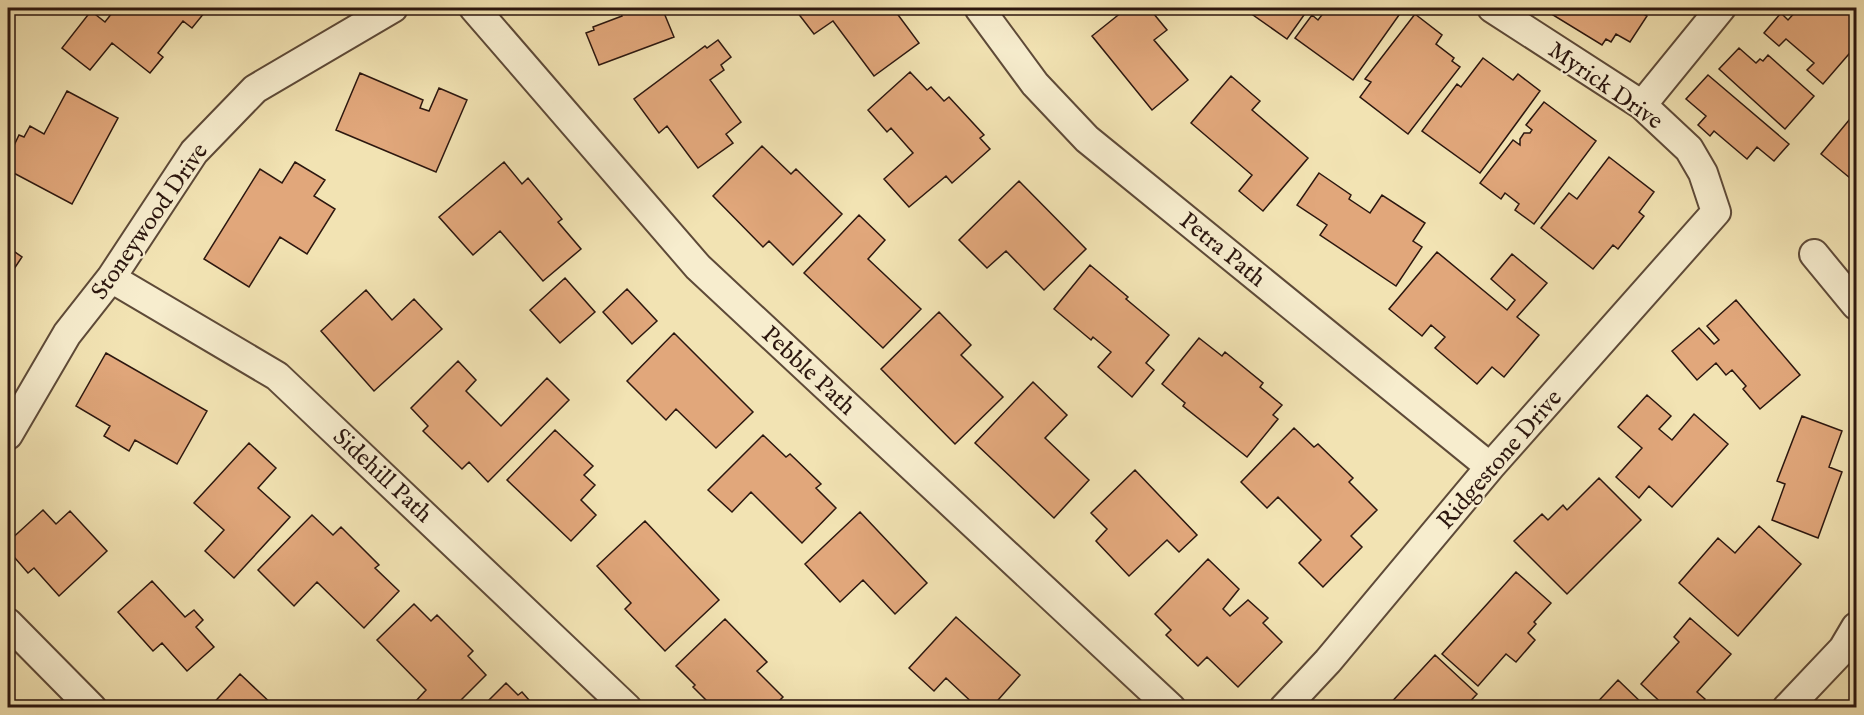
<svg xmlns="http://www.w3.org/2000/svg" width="1864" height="715" font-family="'IM FELL English',serif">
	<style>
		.building { fill: #e1a77b; stroke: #2c170f; stroke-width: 1.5 }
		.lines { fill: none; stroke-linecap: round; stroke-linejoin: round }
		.street-casing { stroke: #5e4a38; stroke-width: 32 }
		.street { stroke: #f7edce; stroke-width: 28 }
		.labels { text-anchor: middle; stroke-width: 4.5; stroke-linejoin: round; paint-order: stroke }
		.street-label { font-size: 24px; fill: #2c170f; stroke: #f7edce }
	</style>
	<rect width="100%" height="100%" fill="#f2e3b3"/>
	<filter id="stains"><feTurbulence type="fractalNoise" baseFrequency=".00333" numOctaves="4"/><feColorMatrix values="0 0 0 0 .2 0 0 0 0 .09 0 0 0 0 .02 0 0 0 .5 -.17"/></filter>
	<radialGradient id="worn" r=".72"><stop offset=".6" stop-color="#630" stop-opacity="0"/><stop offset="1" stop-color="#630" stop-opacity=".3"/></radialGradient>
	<path class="building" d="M116,8H199L205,12L192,28L183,21L158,53L163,57L150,73L112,43L90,70L62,48L91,11L105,22Z
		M619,8H662L674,37L599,65L586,33L594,30L593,27L622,16Z
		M794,8H893L919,43L874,76L833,21L814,34Z
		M1127,8H1149L1167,30L1154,40L1188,80L1152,110L1092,36Z
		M1243,8H1309L1287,39Z
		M1320,8H1404L1353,80L1295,38L1312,15L1318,20L1325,11Z
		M1553,8H1633L1647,16L1630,42L1616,34L1611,42L1606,39L1602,45L1553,15L1556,10Z
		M1799,8H1839L1856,19L1854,21L1856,23V37L1851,43L1855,47L1823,84L1807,70L1814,63L1786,39L1779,46L1764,33L1781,13L1788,20Z
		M1415,14L1442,35L1436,44L1454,58L1452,61L1460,67L1408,134L1360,97L1371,82L1365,79Z
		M718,40L731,57L721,65L724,70L710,80L741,122L726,134L733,143L698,168L667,126L659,133L634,99L705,46L707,48Z
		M1739,48L1756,63L1760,59L1763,61L1768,55L1814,96L1785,129L1719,69Z
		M1483,58L1513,80L1518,74L1540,91L1480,173L1422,131L1457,84L1461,87Z
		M910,72L927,90L931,87L944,101L949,97L984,135L980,138L990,149L952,183L946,176L909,207L884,179L913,153L891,128L887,132L868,110Z
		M360,73L423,100L420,108L429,111L439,88L467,100L436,172L336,130Z
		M1708,75L1789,144L1774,161L1757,147L1747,159L1714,131L1710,136L1698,125L1706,116L1686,99Z
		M1231,76L1260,101L1252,110L1308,158L1263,211L1239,191L1252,175L1191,123Z
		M67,91L118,118L72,204L8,170V158L19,135L24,137L30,126L44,134Z
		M1544,102L1596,141L1534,224L1515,210L1519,204L1505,193L1501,199L1480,183L1513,140L1520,145V139L1524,133H1530L1532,130L1526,125Z
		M1854,114L1856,116V183L1821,154Z
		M762,146L791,174L796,169L842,214L793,265L769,241L763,247L713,196Z
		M1609,157L1654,192L1639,212L1644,216L1618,249L1613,245L1593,269L1541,228L1569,193L1577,199Z
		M295,162L325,180L314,196L335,209L307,254L280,237L249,287L204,259L260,169L282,183Z
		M504,162L522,184L528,178L562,219L558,222L581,249L543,281L500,231L473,255L439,217Z
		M1319,173L1351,195L1349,199L1370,213L1382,195L1425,223L1413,241L1422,247L1396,286L1320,235L1327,225L1297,205Z
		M1019,181L1086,249L1044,290L1006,251L987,268L959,240Z
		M859,215L885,240L868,259L921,309L883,348L804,273Z
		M8,247L22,257L8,278Z
		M1437,252L1507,310L1515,300L1491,279L1512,254L1547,283L1517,317L1539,335L1504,377L1492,367L1477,384L1435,348L1445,337L1431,325L1422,336L1389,309Z
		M1090,265L1128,297L1126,299L1169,335L1146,363L1154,370L1132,397L1098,367L1111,352L1093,337L1091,340L1054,309Z
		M565,278L595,312L560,343L530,310Z
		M627,289L657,321L632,344L603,312Z
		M366,290L392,320L414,299L442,329L374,391L321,331Z
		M1736,300L1800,375L1760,409L1743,389L1746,386L1732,370L1726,375L1716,363L1697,380L1672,351L1699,328L1714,344L1719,340L1707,326Z
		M939,312L971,345L961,355L1003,397L955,444L881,369Z
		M674,333L753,412L716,448L676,409L666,420L627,381Z
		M1199,338L1222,356L1225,352L1263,383L1260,387L1282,405L1273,415L1278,419L1247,457L1183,406L1185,403L1162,384Z
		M106,353L207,411L177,464L135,440L129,451L104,436L110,426L76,406Z
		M458,361L476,380L466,391L501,426L547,378L569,400L488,482L469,462L462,469L423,431L428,426L411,408Z
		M1033,382L1067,415L1045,438L1089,480L1054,518L975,443Z
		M1647,395L1671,416L1659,429L1672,440L1694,414L1728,444L1672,507L1649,486L1639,498L1616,477L1642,448L1618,427Z
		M1802,416L1842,431L1829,467L1842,472L1818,538L1772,520L1785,484L1777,481Z
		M1294,428L1314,447L1318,444L1353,478L1349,482L1377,510L1351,536L1362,547L1323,587L1299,563L1321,540L1278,497L1267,508L1241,482Z
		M555,430L593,466L584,475L595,485L581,500L596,515L571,541L507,480Z
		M763,435L786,457L790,454L821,484L816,488L836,508L802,543L751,492L732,512L708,490Z
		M249,443L276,468L258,488L290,517L234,578L205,551L224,530L194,503Z
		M1135,470L1197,535L1179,552L1167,540L1129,576L1096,541L1107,529L1091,513Z
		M1599,478L1641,520L1567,594L1514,541L1542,514L1548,520L1563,505L1567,510Z
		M43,510L56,524L70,511L107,551L59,596L34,568L28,573L8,550V542Z
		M860,512L927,583L895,614L863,580L840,602L805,564Z
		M312,515L333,535L341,527L379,565L375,568L399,591L364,628L317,582L294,606L258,570Z
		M645,521L719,600L665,651L625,609L631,603L597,566Z
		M1759,526L1801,564L1738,636L1679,583L1718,538L1735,553Z
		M1208,559L1239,589L1223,609L1230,616L1248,600L1268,618L1263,623L1282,642L1238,687L1207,657L1198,666L1166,635L1171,630L1155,614Z
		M1516,572L1551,603L1534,622L1536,624L1528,633L1535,640L1516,662L1506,654L1478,686L1442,654Z
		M152,581L185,617L194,610L203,620L196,627L214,647L187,671L162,643L153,651L118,612Z
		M414,604L431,621L437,615L473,651L468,656L486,675L453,708H421L415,702L426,690L377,640Z
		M956,617L1020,675L991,708H978L946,678L934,691L909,668Z
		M1690,618L1731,654L1697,692L1705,699L1697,708H1667L1641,684L1679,642L1674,637Z
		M725,619L767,662L757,671L783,697L772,708H714L693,687L695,685L676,666Z
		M1435,655L1477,694L1464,708H1386Z
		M240,674L276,708H209Z
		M1618,680L1647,708H1592Z
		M506,683L518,695L522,692L536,708H481Z"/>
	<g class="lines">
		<g class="street-casing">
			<path id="street" d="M474,8L698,267L1171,708
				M979,8L1035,84L1087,139L1490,467
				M1642,105L1721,8
				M1814,254L1856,305
				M111,278L277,376L627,708
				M8,435L67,334L111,278L194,152L255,89L393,8
				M8,623L92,708
				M1284,708L1328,661L1490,467L1716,212L1703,173L1689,149L1642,105L1492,8
				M1787,708L1843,649L1856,627"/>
		</g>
		<use href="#street" class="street"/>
	</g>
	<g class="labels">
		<g class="street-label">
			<text transform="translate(1606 85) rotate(35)" y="8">Myrick Drive</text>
			<text transform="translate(149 221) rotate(-55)" y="8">Stoneywood Drive</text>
			<text transform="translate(1223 249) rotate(39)" y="8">Petra Path</text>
			<text transform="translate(809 370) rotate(43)" y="8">Pebble Path</text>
			<text transform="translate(1499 459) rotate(-49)" y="8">Ridgestone Drive</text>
			<text transform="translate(383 475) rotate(43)" y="8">Sidehill Path</text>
		</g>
	</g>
	<rect width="1864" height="715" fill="none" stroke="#f2e3b3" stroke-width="30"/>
	<rect x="9" y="9" width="1846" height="697" fill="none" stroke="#2c170f" stroke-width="3"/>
	<rect x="15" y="15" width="1834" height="685" fill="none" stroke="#2c170f" stroke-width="1.5"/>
	<rect width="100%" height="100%" filter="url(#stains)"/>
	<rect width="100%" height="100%" fill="url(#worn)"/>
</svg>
